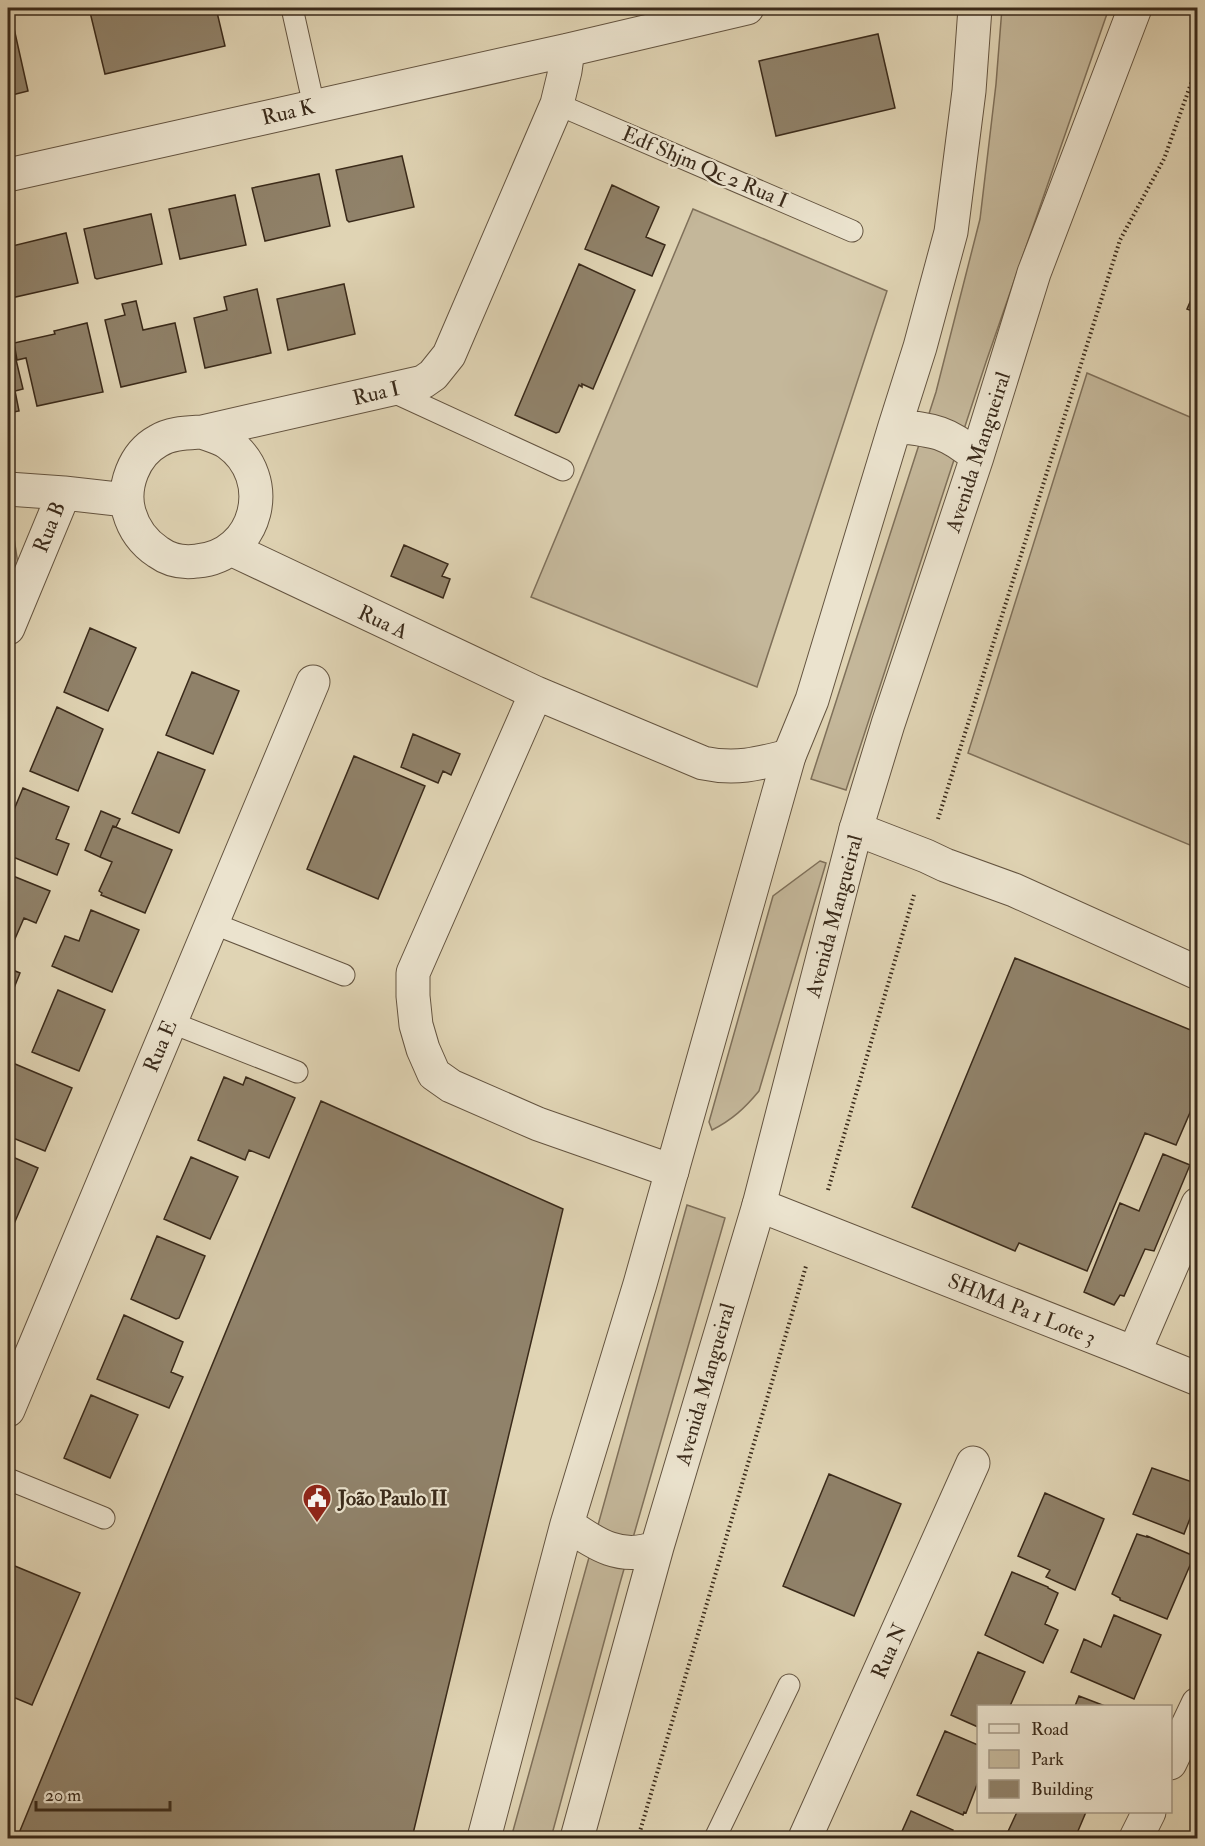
<svg xmlns="http://www.w3.org/2000/svg" width="1205" height="1846" font-family="'IM FELL Double Pica',serif">
	<style>
		.green { fill: #c4b79a; stroke: #7f705a; stroke-width: 1.5 }
		.building { fill: #90826a; stroke: #3a2a1a; stroke-width: 1.5 }
		.lines { fill: none; stroke-linecap: round; stroke-linejoin: round }
		.service-casing { stroke: #645440; stroke-width: 23 }
		.minor-casing { stroke: #645440; stroke-width: 35 }
		.tertiary-casing { stroke: #645440; stroke-width: 35 }
		.path { stroke: #3a2a1a; stroke-width: 4; stroke-dasharray: 1.5 3; stroke-linecap: butt }
		.service { stroke: #ebe3ce; stroke-width: 21 }
		.minor { stroke: #ebe3ce; stroke-width: 33 }
		.tertiary { stroke: #ebe3ce; stroke-width: 33 }
		.labels { text-anchor: middle; stroke-width: 4.5; stroke-linejoin: round; paint-order: stroke }
		.street-label { font-size: 21px; fill: #3a2a1a; stroke: #ebe3ce }
		.poi-label { font-size: 21px; font-weight: bold; fill: #3a2a1a; stroke: #ebe3ce; text-anchor: start }
	</style>
	<rect width="100%" height="100%" fill="#e0d4b4"/>
	<filter id="stains"><feTurbulence type="fractalNoise" baseFrequency=".00333" numOctaves="4"/><feColorMatrix values="0 0 0 0 .2 0 0 0 0 .09 0 0 0 0 .02 0 0 0 .5 -.17"/></filter>
	<radialGradient id="worn" r=".72"><stop offset=".6" stop-color="#630" stop-opacity="0"/><stop offset="1" stop-color="#630" stop-opacity=".3"/></radialGradient>
	<path class="green" d="M1002,8H1109L986,362L846,790L811,779L936,392L980,219L996,84Z
		M693,209L887,291L757,687L531,597Z
		M1087,373L1197,420V848L968,753Z
		M8,530L14,538L19,571L8,604Z
		M820,861L826,863L759,1091C745,1108 732,1120 712,1130L709,1122L773,896Z
		M687,1205L725,1218L620,1583L551,1838H511Z"/>
	<path class="building" d="M89,8H216L225,46L105,74Z
		M371,8H398L373,13Z
		M11,15L28,91L8,96V16Z
		M878,34L895,108L776,136L759,61Z
		M402,156L414,207L349,222L347,220L336,170Z
		M319,174L330,226L265,241L252,188Z
		M612,185L659,207L646,237L665,245L652,276L585,249Z
		M235,195L246,245L180,259L169,209Z
		M151,214L162,264L97,279L95,278L84,229Z
		M66,233L78,283L11,298L8,280V247Z
		M579,264L635,290L593,389L582,384V387L579,385L559,432L556,433L515,415Z
		M344,284L355,334L288,350L277,299Z
		M1198,284V313L1187,309Z
		M257,289L271,353L205,368L194,318L227,310L224,297Z
		M136,301L143,330L175,323L186,372L121,387L105,320L125,315L122,304Z
		M87,323L103,392L37,406L26,358L17,360L14,343L55,334L54,331Z
		M13,347L23,389L15,391L19,411L8,413V348Z
		M404,545L448,564L442,576L450,579L443,598L391,576Z
		M90,628L136,648L108,711L64,692Z
		M192,672L239,691L213,754L166,735Z
		M57,707L103,729L78,791L30,771Z
		M413,734L460,754L451,775L443,771L438,783L401,767Z
		M158,752L205,770L179,833L132,813Z
		M354,756L425,786L378,899L307,869Z
		M23,788L69,807L56,839L69,844L57,875L8,855V824Z
		M101,811L120,819L116,827L113,826L100,857L85,850Z
		M113,826L172,850L145,913L101,895L102,893L99,891L112,862L100,857Z
		M8,874L50,891L36,923L24,918L11,948L8,949Z
		M91,910L139,930L112,992L52,966L65,936L79,941Z
		M1015,958L1198,1033V1094L1176,1145L1145,1133L1087,1271L1019,1243L1015,1251L912,1207Z
		M8,968L20,973L8,1003Z
		M58,990L105,1010L79,1071L32,1052Z
		M8,1061L72,1088L45,1151L8,1136Z
		M224,1077L243,1085L246,1077L295,1098L269,1158L249,1150L245,1160L198,1140Z
		M321,1101L563,1209L412,1838H17Z
		M1163,1154L1190,1165L1154,1251L1145,1249L1124,1296L1120,1295L1114,1305L1084,1292L1120,1203L1139,1211Z
		M8,1155L38,1168L11,1231L8,1229Z
		M191,1157L238,1177L210,1239L164,1219Z
		M157,1236L205,1256L179,1318L176,1319L131,1299Z
		M124,1315L183,1342L171,1372L183,1377L169,1408L97,1379Z
		M91,1395L138,1415L110,1478L64,1458Z
		M1152,1468L1198,1484V1498L1184,1534L1133,1514Z
		M829,1474L901,1504L854,1616L783,1586Z
		M1045,1493L1104,1519L1075,1590L1046,1577L1050,1570L1018,1556Z
		M1137,1534L1147,1537V1536L1194,1556L1167,1619L1120,1600V1598L1112,1594Z
		M10,1564L80,1593L32,1705L8,1695V1569Z
		M1012,1572L1048,1587V1588L1058,1593L1045,1624L1058,1630L1043,1663L985,1635Z
		M1114,1615L1161,1635L1134,1699L1071,1672L1084,1639L1101,1647Z
		M978,1652L1025,1672L1010,1706H978V1727L951,1715Z
		M1079,1696L1105,1706H1075Z
		M945,1731L978,1745V1782L966,1813L964,1812L963,1815L917,1795Z
		M911,1811L953,1830L949,1838H899Z
		M1017,1812H1086L1075,1838H1005Z"/>
	<g class="lines">
		<g class="service-casing">
			<path id="service" d="M292,8L314,106
				M557,104L852,231
				M389,390L563,470
				M212,923L344,975
				M170,1022L297,1072
				M8,1479L104,1518
				M715,1838L789,1685"/>
		</g>
		<g class="minor-casing">
			<path id="minor" d="M8,175L568,50L747,8
				M202,432C210,435 221,438 228,443C277,478 258,556 197,561C183,563 169,560 158,552C143,542 134,530 129,512C122,487 134,454 158,441C171,433 187,433 202,432L423,382L433,375L449,355L557,104L565,71L568,50
				M8,489L64,493L126,500
				M231,549L536,693
				M8,628L64,493
				M856,829L926,856L945,865L1014,890L1198,973
				M672,1171L538,1124L451,1086L434,1074L423,1049L416,1025L413,996V973L536,693L703,763C735,770 758,764 789,756
				M759,1205L1134,1353L1198,1204
				M1134,1353L1198,1379
				M8,1410L313,682
				M1170,1763L1198,1704
				M805,1838L973,1463
				M1136,1838L1149,1812"/>
		</g>
		<g class="tertiary-casing">
			<path id="tertiary" d="M895,426C933,430 947,431 977,457
				M567,1524C595,1544 622,1562 657,1547
				M484,1838L567,1524L640,1284L789,756L812,700L895,426L920,347L951,232L969,91L975,8
				M577,1838L657,1547L759,1205L856,829L888,724L977,457L1034,273L1135,8"/>
		</g>
		<path class="path" d="M938,819L1120,240L1164,159L1198,64
			M828,1190L914,895
			M638,1838L806,1266"/>
		<use href="#service" class="service"/>
		<use href="#minor" class="minor"/>
		<use href="#tertiary" class="tertiary"/>
	</g>
	<defs>
		<g id="civic-pin" transform="scale(1.5)"><path d="M0 17L-7.5 6A9.5 9.5 0 1 1 7.5 6Z" fill="#8f2418" stroke="#ebe3ce"/><path d="M-.6-6.5H3V-4.5H.6V-3L4-1V1h2V6H-6V1h2V-1L-.6-3ZM-1.2 2.5V6h2.4V2.5Z" fill="#fff"/></g>
	</defs>
	<g fill-rule="evenodd">
		<use href="#civic-pin" x="317" y="1498"/>
	</g>
	<g class="labels">
		<g class="street-label">
			<text transform="translate(288 112) rotate(-13)" y="7">Rua K</text>
			<text transform="translate(705 167) rotate(23)" y="7">Edf Shjm Qc 2 Rua I</text>
			<text transform="translate(376 393) rotate(-13)" y="7">Rua I</text>
			<text transform="translate(978 452) rotate(-72)" y="7">Avenida Mangueiral</text>
			<text transform="translate(49 527) rotate(-68)" y="7">Rua B</text>
			<text transform="translate(383 622) rotate(25)" y="7">Rua A</text>
			<text transform="translate(834 916) rotate(-75)" y="7">Avenida Mangueiral</text>
			<text transform="translate(160 1046) rotate(-67)" y="7">Rua E</text>
			<text transform="translate(1022 1309) rotate(22)" y="7">SHMA Pa 1 Lote 3</text>
			<text transform="translate(705 1384) rotate(-74)" y="7">Avenida Mangueiral</text>
			<text transform="translate(889 1651) rotate(-66)" y="7">Rua N</text>
		</g>
		<g class="poi-label">
			<text x="338" y="1505">João Paulo II</text>
		</g>
	</g>
	<rect width="1205" height="1846" fill="none" stroke="#e0d4b4" stroke-width="30"/>
	<rect x="9" y="9" width="1187" height="1828" fill="none" stroke="#3a2a1a" stroke-width="3"/>
	<rect x="15" y="15" width="1175" height="1816" fill="none" stroke="#3a2a1a" stroke-width="1.5"/>
	<rect x="977" y="1705" width="195" height="108" fill="#ebe3ce" stroke="#a49986" stroke-width="1.5"/>
	<rect x="989" y="1724" width="30" height="9" fill="#ebe3ce" stroke="#a49986" stroke-width="1.5"/>
	<text x="1031" y="1735" font-size="18" fill="#3a2a1a">Road</text>
	<rect x="989" y="1750" width="30" height="18" fill="#c4b79a" stroke="#a49986" stroke-width="1.5"/>
	<text x="1031" y="1765" font-size="18" fill="#3a2a1a">Park</text>
	<rect x="989" y="1780" width="30" height="18" fill="#90826a" stroke="#a49986" stroke-width="1.5"/>
	<text x="1031" y="1795" font-size="18" fill="#3a2a1a">Building</text>
	<path d="M36 1801v9h134v-9" fill="none" stroke="#3a2a1a" stroke-width="3"/>
	<text x="45" y="1801" font-size="18" fill="#3a2a1a" stroke="#ebe3ce" stroke-width="4.5" paint-order="stroke">20 m</text>
	<rect width="100%" height="100%" filter="url(#stains)"/>
	<rect width="100%" height="100%" fill="url(#worn)"/>
</svg>
